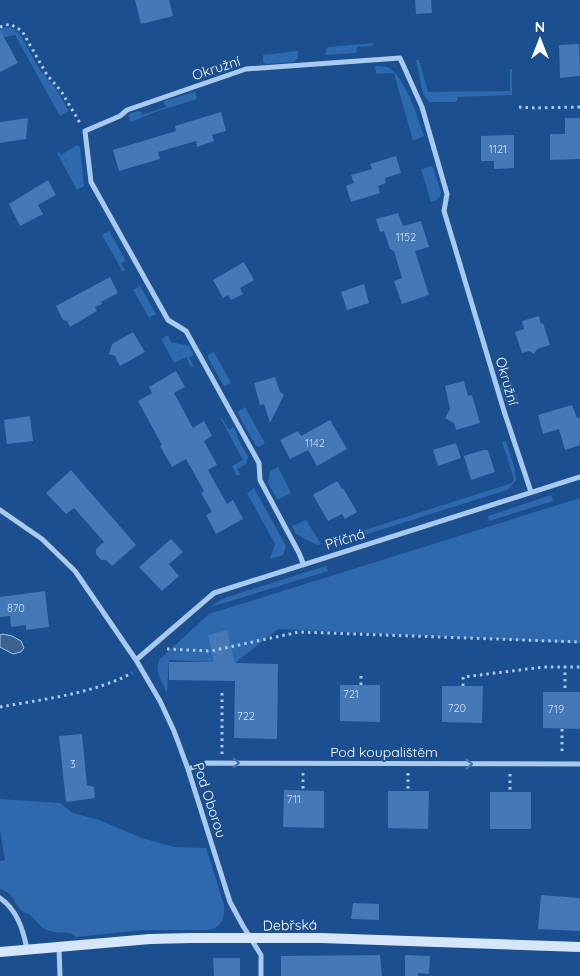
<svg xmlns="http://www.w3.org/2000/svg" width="580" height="976" font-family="Quicksand,sans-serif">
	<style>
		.green { fill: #2e69ad }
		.water { fill: #3c6290; stroke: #9cc4f0 }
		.building { fill: #4478b7 }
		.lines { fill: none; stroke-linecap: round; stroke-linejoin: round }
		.path { stroke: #a9c9ee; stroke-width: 3; stroke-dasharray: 2.5 4; stroke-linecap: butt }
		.minor { stroke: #a9c9ee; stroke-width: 5 }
		.secondary { stroke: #d6e6fa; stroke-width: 10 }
		.oneway { stroke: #4674ac }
		.labels { text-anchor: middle; stroke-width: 4; stroke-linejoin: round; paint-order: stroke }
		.number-label { font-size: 11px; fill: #d0dded }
		.street-label { font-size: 14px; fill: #fff; stroke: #1b4f8f }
	</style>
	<rect width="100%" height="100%" fill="#1b4f8f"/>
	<path class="green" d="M10,27L19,33L40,70L56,89L69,111L60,116L15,35L0,38V29Z
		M374,43L372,46L357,47L356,53L326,55V49L329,47Z
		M298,51V58L294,62L266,64L263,62V55Z
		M416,60H419L428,92L510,91V69H512V95L458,97L456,102H429L423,94Z
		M375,66C379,66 383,66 387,67C404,74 419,120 424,136L413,141L394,73L376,74Z
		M195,92L197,99L155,112L131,122L128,115L137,111L141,112L142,115L166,107L164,101Z
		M77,145L80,147L84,186L77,190L57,153L59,152L61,155Z
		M431,166L433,168L441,192L440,197L437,198V200L431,202L421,169Z
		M109,231L126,261L121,263L125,270L123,272L102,235Z
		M140,286L156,314L150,317L151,321L133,290Z
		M168,335L171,342L189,346L194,355L189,358L194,366L191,367L186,357L174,363L160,337L162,339Z
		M214,352L231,383L225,386L223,385L208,358V355Z
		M512,382L519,403L511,405L506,403L500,386Z
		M245,407L265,443L259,447L256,446L237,412Z
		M222,418L229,430L234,427L237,433V437L248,457L246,464L237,469L240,474L237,476L232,466L243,460L221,419Z
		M506,441L515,470L516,480L507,490L329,546L326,543L317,545L296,534L292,526L306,520L321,544L512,483L514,479L502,442Z
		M278,467L291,493L279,499H277L268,483L270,471Z
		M254,488L286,546L283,555L270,559L275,544L247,493Z
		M551,495L553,501L489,521L488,516Z
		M580,498V643L278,629L235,663L169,660L167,693C162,682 154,670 160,659L209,614Z
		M326,566L328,571L208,608L224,598Z
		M0,799L60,803L73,813L99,820L142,838L174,847L206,848L224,905C225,917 223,926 210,930H143L76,937C68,929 56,936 43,928C38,924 34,918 29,914C28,914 22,911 22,911C13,902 14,893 0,889V861L5,860L0,830Z"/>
	<path class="water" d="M3,634L12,636L21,641L24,648L21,652L13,654L0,647V635Z"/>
	<path class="building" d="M135,0H169L173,16L141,24Z
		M415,0H431L432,13L416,14Z
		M0,30L18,63L0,72Z
		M579,44L580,76L560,78L559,45Z
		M221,112L226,131L212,135L214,141L197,147L196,141L158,152L160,159L119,171L113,150L176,131L175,126Z
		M28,118L26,139L0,143V122Z
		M565,118H580V159L550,160V134H565Z
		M514,135V168L494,169V161H481V136Z
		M396,156L401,173L385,178L386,183L378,186L380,193L351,202L346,186L354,183L351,175L372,169L370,164Z
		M48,180L56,195L38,205L43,214L20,226L9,204Z
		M398,213L403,226L421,221L429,247L415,251L429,295L402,304L394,281L402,278L394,251L390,249L384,231L380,232L376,219Z
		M244,262L254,280L240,288L243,294L231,300L228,295L223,298L213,280Z
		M110,277L118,293L101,302L102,304L95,307L97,311L70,327L67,321L63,320L56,306Z
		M364,284L369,303L347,310L341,292Z
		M539,316L541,324L543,323L550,345L537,349L534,354L529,351L522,353L515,332L524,329L522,321Z
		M133,332L145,352L120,366L115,356L109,354L112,344Z
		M176,371L185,387L174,393L193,428L204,421L212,436L204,441L217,465L208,470L227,504L233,500L243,519L216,534L206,515L212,512L201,493L204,491L186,459L172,467L160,446L162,445L138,401L152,393L149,387Z
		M275,377L280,392L284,395L270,423L264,404L260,405L254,383Z
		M464,381L468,396L472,395L480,423L456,430L454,423L445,418L450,409L445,386Z
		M572,405L577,418L580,417V445L565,450L559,429L543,434L538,415Z
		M30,416L33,441L7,444L4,420Z
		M330,420L347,449L317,466L308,450L290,459L280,440L298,431L301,436Z
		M456,443L461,458L438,466L433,450Z
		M483,450H488L495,472L471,480L464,456Z
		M71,470L136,545L112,566L106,560H101L96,554V549L104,542L74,508L66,514L46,493Z
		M337,481L342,489L343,488L357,512L345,519L342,514L328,521L313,495Z
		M171,539L183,552L169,564L179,576L162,591L139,567Z
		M45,591L49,627L26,630V625L11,627L10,616L0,617V597Z
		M227,630L235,663L278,664L277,739L234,738L235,681L169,680V662H214L208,635Z
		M340,685H380V722L340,721Z
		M442,686H483L482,723L442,722Z
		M543,692H580V729L543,728Z
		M82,734L87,785L94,787L95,798L66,802L59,736Z
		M284,790L324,791V828L283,827Z
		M388,791H429L428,829L388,828Z
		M490,792H531V829H490Z
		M541,895L580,898V931L538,929Z
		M353,903L379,904V920L351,919Z
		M380,955L382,976H281V956Z
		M405,955L430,956L429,974L418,973V976H405Z
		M213,958H240V976H214Z"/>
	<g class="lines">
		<path class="path" d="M0,27L10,24L22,31L47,75L61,91L80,123
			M519,107L534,108L580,107
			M167,649L211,651L299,632L580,642
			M565,666V692
			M361,676V685
			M463,686V677L544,667H580
			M0,707C44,699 92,694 132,673
			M562,729V753
			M222,754V689
			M303,773V791
			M408,773V791
			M510,774V792"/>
		<path class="minor" d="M0,510L42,539L75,571L136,660L160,701L174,731L188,769L230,902L243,926L261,955V976
			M303,563L299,553L260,480L259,463L186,331L168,320L91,182L85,131L120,116L127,110L246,69L400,58L422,107L447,194L444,211L504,411L531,492
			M136,660L214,593L580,477
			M188,769L206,763L580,764
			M0,898C17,910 23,929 27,949
			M59,948L60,976"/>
		<path class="secondary" d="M0,952L150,939L192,938H321L580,947"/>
	</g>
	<defs><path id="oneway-chevron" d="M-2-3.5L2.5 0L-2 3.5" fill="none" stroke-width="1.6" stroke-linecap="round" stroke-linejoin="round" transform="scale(1.25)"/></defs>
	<g class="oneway">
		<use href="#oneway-chevron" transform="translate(236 763)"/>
		<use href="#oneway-chevron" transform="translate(469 764)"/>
	</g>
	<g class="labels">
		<g class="number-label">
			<text x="498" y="153">1121</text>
			<text x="406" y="241">1152</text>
			<text x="315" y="447">1142</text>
			<text x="16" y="612">870</text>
			<text x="351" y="698">721</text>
			<text x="457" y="712">720</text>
			<text x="556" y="713">719</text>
			<text x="246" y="720">722</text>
			<text x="73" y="768">3</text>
			<text x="294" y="803">711</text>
		</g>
		<g class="street-label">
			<text transform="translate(216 68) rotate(-18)" y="5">Okružní</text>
			<text transform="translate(507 381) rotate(74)" y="5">Okružní</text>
			<text transform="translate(345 539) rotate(-17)" y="5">Příčná</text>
			<text x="384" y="757">Pod koupalištěm</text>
			<text transform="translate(210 800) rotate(72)" y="5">Pod Oborou</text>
			<text transform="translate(290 925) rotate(-1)" y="5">Debřská</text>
		</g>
	</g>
	<g transform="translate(540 40)" stroke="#1b4f8f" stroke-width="4" paint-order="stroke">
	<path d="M0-4L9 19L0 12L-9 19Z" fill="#ffffff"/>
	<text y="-8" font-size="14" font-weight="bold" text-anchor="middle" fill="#ffffff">N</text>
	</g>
</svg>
